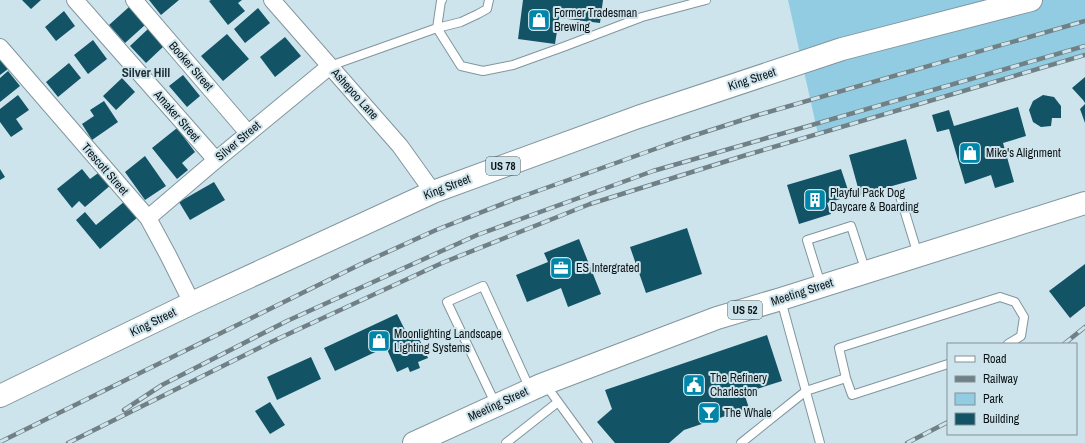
<svg xmlns="http://www.w3.org/2000/svg" width="1085" height="443" font-family="'Archivo Narrow',sans-serif">
	<style>
		.green { fill: #92cce2 }
		.building { fill: #125366 }
		.lines { fill: none; stroke-linecap: round; stroke-linejoin: round }
		.lane-casing { stroke: #81959d; stroke-width: 10 }
		.street-casing { stroke: #81959d; stroke-width: 18 }
		.primary-casing { stroke: #81959d; stroke-width: 24 }
		.lane { stroke: #fff; stroke-width: 8 }
		.street { stroke: #fff; stroke-width: 16 }
		.primary { stroke: #fff; stroke-width: 22 }
		.rail-casing { stroke: #718085; stroke-width: 4.5 }
		.rail { stroke: #cee4ec; stroke-width: 3; stroke-dasharray: 9; stroke-linecap: butt }
		.labels { text-anchor: middle; stroke-width: 4; stroke-linejoin: round; paint-order: stroke }
		.shield { fill: #cee4ec; stroke: #475257; stroke-width: 1 }
		.shield-label { font-size: 11px; font-weight: bold; fill: #0d1417 }
		.poi-label { font-size: 12px; fill: #0d1417; stroke: #cee4ec; text-anchor: start }
		.street-label { font-size: 12px; fill: #0d1417; stroke: #cee4ec }
		.neighbourhood-label { font-size: 13px; font-weight: bold; fill: #213339; stroke: #cee4ec }
	</style>
	<rect width="100%" height="100%" fill="#cee4ec"/>
	<path class="green" d="M788,0H1085V55L818,134Z"/>
	<path class="building" d="M22,0H41L31,9Z
		M149,0H179L161,15Z
		M211,0H242L238,3L245,11L228,25L209,1Z
		M523,0H603L600,23L559,18L555,44L518,39Z
		M129,7L145,25L125,43L109,25Z
		M258,8L270,23L245,43L234,29Z
		M64,11L75,26L56,41L45,27Z
		M148,29L164,46L146,63L130,46Z
		M227,34L249,59L223,81L201,56Z
		M285,37L301,56L275,77L260,57Z
		M93,40L107,59L88,74L74,55Z
		M0,57L8,69L0,75Z
		M69,63L81,78L58,97L46,82Z
		M8,71L20,86L0,102V78Z
		M183,75L200,96L187,107L169,86Z
		M1085,77V103L1083,100L1072,88Z
		M122,78L135,92L116,110L103,96Z
		M18,95L29,110L16,119L23,129L11,137L0,122V109Z
		M1043,95L1054,97L1061,106V118H1052L1051,126L1041,127L1033,122L1029,110L1033,101Z
		M104,101L118,122L92,140L82,124L94,116L90,110Z
		M1085,104V123L1080,109Z
		M1018,107L1026,136L1003,143L1014,182L995,188L991,175L965,184L949,129L937,132L932,115L949,110L954,126Z
		M177,128L195,152L182,163L188,170L177,179L152,148Z
		M906,139L917,179L860,195L849,155Z
		M145,156L166,186L145,200L125,172Z
		M0,169L5,177L0,180Z
		M82,169L90,179L101,171L112,184L85,207L79,201L72,208L57,189Z
		M841,169L850,196L827,203L831,214L799,224L787,185Z
		M214,182L225,200L190,220L179,202Z
		M125,201L138,217L100,249L76,220L85,212L96,225Z
		M687,228L702,274L646,293L630,247Z
		M579,239L601,294L568,307L561,288L527,302L516,275L548,262L544,253Z
		M1085,264V306L1070,318L1049,291Z
		M397,314L407,334L415,330L428,358L418,362L420,368L410,372L408,367L397,372L386,347L335,371L324,348Z
		M767,335L782,381L744,393L749,408L684,430L669,443H615L597,422L612,409L605,390Z
		M311,357L321,379L277,400L267,377Z
		M270,402L285,425L270,434L255,411Z"/>
	<g class="lines">
		<g class="lane-casing">
			<path id="lane" d="M442,0L441,1L437,28L461,66L483,71L513,65L563,47L642,17L706,0
				M330,66L437,28L461,22L478,14L487,9L489,0
				M900,196L918,255
				M821,285L807,240L851,226L866,272
				M781,300L820,443
				M948,364L852,395L846,378L839,348L1000,297L1015,302L1024,317L1021,336L1008,344
				M545,384L588,443
				M496,405L447,302L483,286L530,389
				M506,443L558,402
				M741,443L806,391L846,378"/>
		</g>
		<g class="street-casing">
			<path id="street" d="M75,0L216,160
				M134,0L248,133
				M272,0L400,146L433,192
				M0,47L148,218L168,255L192,303
				M148,218L216,160L330,66"/>
		</g>
		<g class="primary-casing">
			<path id="primary" d="M0,396L192,303L433,192L638,117L842,49L1031,0
				M414,443L541,385L717,318L781,299L1085,203"/>
		</g>
		<use href="#lane" class="lane"/>
		<use href="#street" class="street"/>
		<use href="#primary" class="primary"/>
		<g class="rail-casing">
			<path id="rail" d="M1064,344L1085,327
				M124,410L162,385L287,321L477,235L653,171L1085,46
				M0,442L361,264L436,230L515,199L683,139L758,115L1085,21
				M68,443L271,342L442,263L590,204L743,156L1085,55
				M907,443L948,422"/>
		</g>
		<use href="#rail" class="rail"/>
	</g>
	<defs>
		<g id="shop-square" transform="scale(1.15)"><rect x="-9" y="-9" width="18" height="18" rx="4" fill="#0086a8" stroke="#cee4ec"/><path d="M-5-2.5h2.3a2.7 3.5 0 0 1 5.4 0H5L5.5 6h-11ZM-1.5-2.5h3a1.5 2.3 0 0 0-3 0Z" fill="#fff"/></g>
		<g id="building-square" transform="scale(1.15)"><rect x="-9" y="-9" width="18" height="18" rx="4" fill="#0086a8" stroke="#cee4ec"/><path d="M-4-6H4V6H1V3H-1V6H-4ZM-2.5-4.3h1.7v1.8h-1.7ZM.8-4.3h1.7v1.8H.8ZM-2.5-1h1.7V.8h-1.7ZM.8-1h1.7V.8H.8Z" fill="#fff"/></g>
		<g id="office-square" transform="scale(1.15)"><rect x="-9" y="-9" width="18" height="18" rx="4" fill="#0086a8" stroke="#cee4ec"/><path d="M-6-3h4V-5.5h4V-3h4V5H-6ZM-1-4.5V-3h2v-1.5ZM-6 0V1H6V0Z" fill="#fff"/></g>
		<g id="civic-square" transform="scale(1.15)"><rect x="-9" y="-9" width="18" height="18" rx="4" fill="#0086a8" stroke="#cee4ec"/><path d="M-.6-6.5H3V-4.5H.6V-3L4-1V1h2V6H-6V1h2V-1L-.6-3ZM-1.2 2.5V6h2.4V2.5Z" fill="#fff"/></g>
		<g id="bar-square" transform="scale(1.15)"><rect x="-9" y="-9" width="18" height="18" rx="4" fill="#0086a8" stroke="#cee4ec"/><path d="M-6-5H6L.8 .8V4.5H3.5V6h-7V4.5H-.8V.8Z" fill="#fff"/></g>
	</defs>
	<g fill-rule="evenodd">
		<use href="#shop-square" x="539" y="20"/>
		<use href="#shop-square" x="970" y="153"/>
		<use href="#building-square" x="815" y="200"/>
		<use href="#office-square" x="561" y="268"/>
		<use href="#shop-square" x="379" y="341"/>
		<use href="#civic-square" x="694" y="385"/>
		<use href="#bar-square" x="709" y="413"/>
	</g>
	<g class="labels">
		<g class="shield">
			<rect x="486" y="157" width="34" height="18" rx="3"/>
			<rect x="728" y="301" width="34" height="18" rx="3"/>
		</g>
		<g class="shield-label">
			<text x="503" y="170">US 78</text>
			<text x="745" y="314">US 52</text>
		</g>
		<g class="poi-label">
			<text x="554" y="17">Former Tradesman<tspan x="554" dy="14">Brewing</tspan></text>
			<text x="986" y="157">Mike's Alignment</text>
			<text x="830" y="197">Playful Pack Dog<tspan x="830" dy="14">Daycare &amp; Boarding</tspan></text>
			<text x="576" y="272">ES Intergrated</text>
			<text x="394" y="338">Moonlighting Landscape<tspan x="394" dy="14">Lighting Systems</tspan></text>
			<text x="710" y="382">The Refinery<tspan x="710" dy="14">Charleston</tspan></text>
			<text x="724" y="417">The Whale</text>
		</g>
		<g class="street-label">
			<text transform="translate(191 66) rotate(49)" y="4">Booker Street</text>
			<text transform="translate(752 79) rotate(-18)" y="4">King Street</text>
			<text transform="translate(355 94) rotate(48)" y="4">Ashepoo Lane</text>
			<text transform="translate(177 116) rotate(49)" y="4">Amaker Street</text>
			<text transform="translate(238 141) rotate(-40)" y="4">Silver Street</text>
			<text transform="translate(105 169) rotate(49)" y="4">Trescott Street</text>
			<text transform="translate(447 187) rotate(-21)" y="4">King Street</text>
			<text transform="translate(802 292) rotate(-18)" y="4">Meeting Street</text>
			<text transform="translate(153 322) rotate(-26)" y="4">King Street</text>
			<text transform="translate(498 404) rotate(-25)" y="4">Meeting Street</text>
		</g>
		<g class="neighbourhood-label">
			<text x="146" y="77">Silver Hill</text>
		</g>
	</g>
	<rect x="947" y="343" width="130" height="92" fill="#cee4ec" stroke="#819197"/>
	<rect x="955" y="356" width="20" height="6" fill="#ffffff" stroke="#819197"/>
	<text x="983" y="363" font-size="12" fill="#0d1417">Road</text>
	<rect x="955" y="376" width="20" height="6" fill="#718085" stroke="#819197"/>
	<text x="983" y="383" font-size="12" fill="#0d1417">Railway</text>
	<rect x="955" y="393" width="20" height="12" fill="#92cce2" stroke="#819197"/>
	<text x="983" y="403" font-size="12" fill="#0d1417">Park</text>
	<rect x="955" y="413" width="20" height="12" fill="#125366" stroke="#819197"/>
	<text x="983" y="423" font-size="12" fill="#0d1417">Building</text>
</svg>
